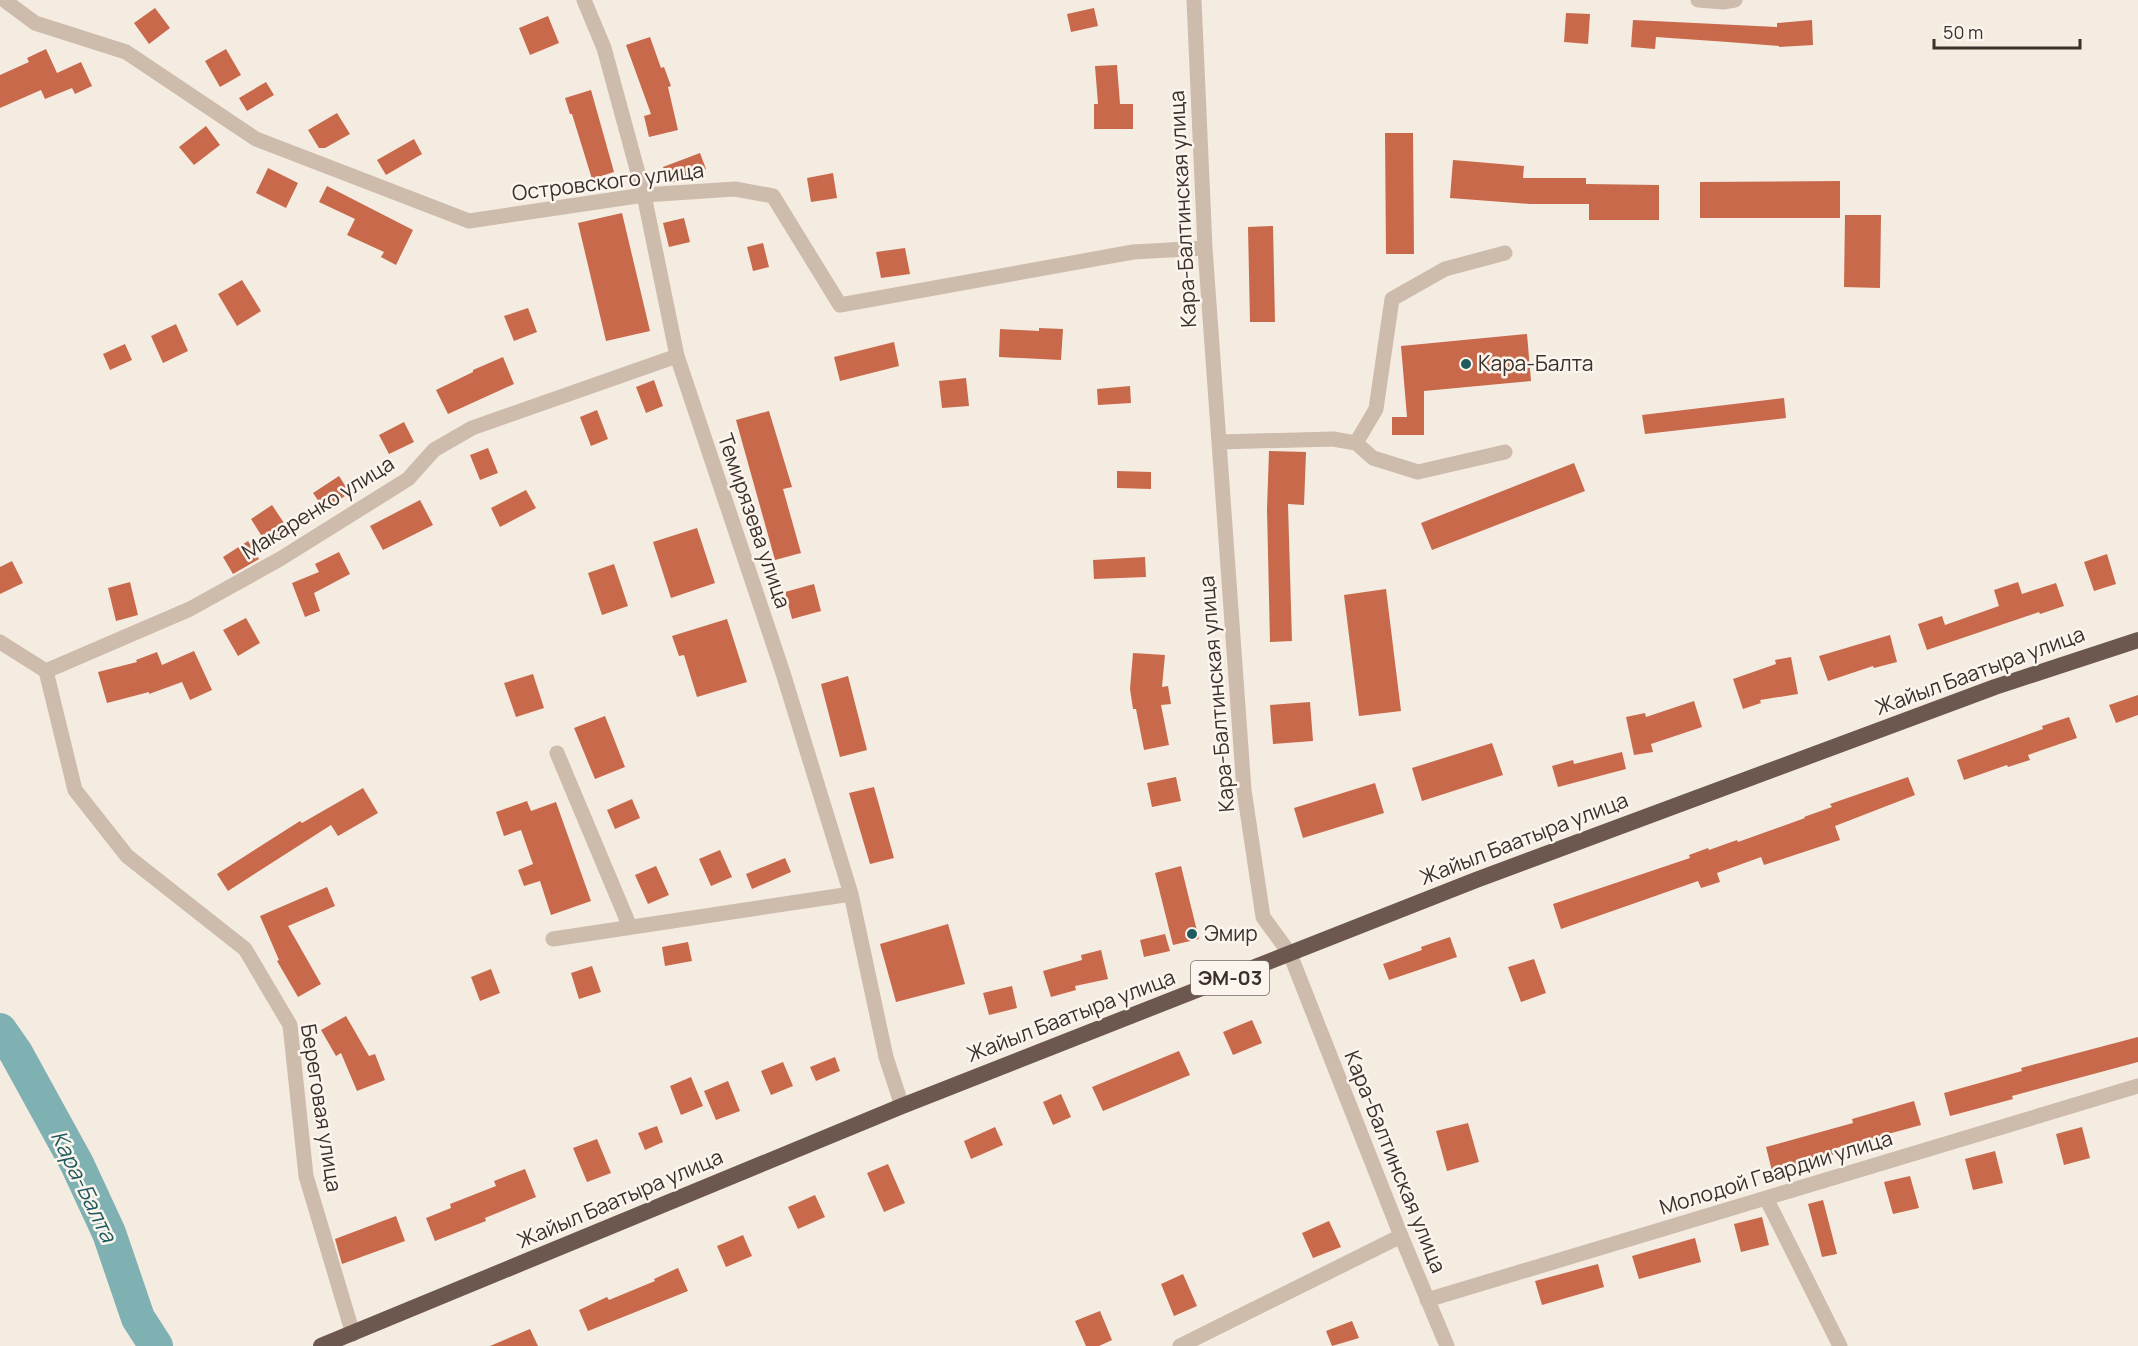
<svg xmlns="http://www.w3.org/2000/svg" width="2138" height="1346" font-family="Manrope,sans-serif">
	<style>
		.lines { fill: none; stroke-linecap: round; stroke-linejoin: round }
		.river { stroke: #7fb0b2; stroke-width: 34 }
		.building { fill: #c8694b }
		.minor { stroke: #cdbbac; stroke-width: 15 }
		.trunk { stroke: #6c584f; stroke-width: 16 }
		.poi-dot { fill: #1f5a5e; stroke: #fbf5ee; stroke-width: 2 }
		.labels { text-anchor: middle; stroke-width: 5; stroke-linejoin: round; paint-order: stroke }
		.shield { fill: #fbf5ee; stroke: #756b66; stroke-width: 1.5 }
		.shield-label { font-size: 20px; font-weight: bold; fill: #3b302b }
		.street-label { font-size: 21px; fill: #3b302b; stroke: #fbf5ee }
		.poi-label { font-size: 21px; fill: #3b302b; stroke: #fbf5ee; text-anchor: start }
		.water-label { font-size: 22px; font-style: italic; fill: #1f5a5e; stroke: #fbf5ee }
	</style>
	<rect width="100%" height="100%" fill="#f4ebe1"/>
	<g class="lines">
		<path class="river" d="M0,1030L16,1053L77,1164L109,1233L138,1318L156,1346"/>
	</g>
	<path class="building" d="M155,8L170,28L149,44L134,23Z
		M1094,8L1098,26L1071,32L1067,14Z
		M1566,13L1590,14L1588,44L1564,42Z
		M548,16L559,43L530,55L519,28Z
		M1633,20L1777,27V23L1812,20L1813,45L1779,47V46L1728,42L1656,37L1655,49L1631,47Z
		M650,37L661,68L664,67L671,86L668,87L678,130L649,137L644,116L651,114L626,45Z
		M46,49L57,73L81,62L92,86L75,94L72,88L45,99L41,90L0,108V75L29,62L27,58Z
		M226,49L241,75L220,87L205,61Z
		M1117,65L1120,104H1133V129H1094V104H1098L1095,66Z
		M266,82L274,95L247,111L239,98Z
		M591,90L614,172L592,179L572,114H570L565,98Z
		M337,113L350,134L325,148H319L308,130Z
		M206,126L220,145L194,165L179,147Z
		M1385,133H1413L1414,254H1386Z
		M414,139L422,154L386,175L377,160Z
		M700,153L706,169L669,184L663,167Z
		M1453,160L1524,166L1523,178H1586V184L1659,185V220H1589V204H1530L1450,198Z
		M268,168L298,183L286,208L256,193Z
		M833,173L837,198L811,202L807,178Z
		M1840,181V218H1700V182Z
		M327,186L413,230L396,265L381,257L384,252L347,235L355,219L319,202Z
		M622,213L650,331L606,341L578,223Z
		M1845,215H1881L1880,288L1844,287Z
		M684,218L690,242L669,247L663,223Z
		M1273,226L1275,322H1250L1248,227Z
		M763,243L769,267L753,271L747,247Z
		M905,248L910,274L881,278L876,252Z
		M242,280L261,311L237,326L218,294Z
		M528,308L537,332L514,341L504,316Z
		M176,324L188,351L163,363L151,336Z
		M1039,328L1063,329L1061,360L999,357L1000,329L1039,331Z
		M1527,334L1531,381L1424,391V435H1392V417H1407L1401,346Z
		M894,342L899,366L840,381L834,357Z
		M125,344L132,360L110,370L103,354Z
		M503,357L514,384L448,414L436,390L473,372V370Z
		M966,378L969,406L942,408L939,381Z
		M654,380L663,406L646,413L636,387Z
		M1130,386L1131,403L1098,405L1097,389Z
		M1784,398L1786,418L1645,434L1642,415Z
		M597,410L608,439L591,446L580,417Z
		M769,411L792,487L783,489L801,553L775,560L736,420Z
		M404,422L414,442L389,454L379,435Z
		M488,448L498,473L480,480L470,455Z
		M1269,451L1306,452L1304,505L1288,504L1292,641L1270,642L1267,509Z
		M1574,463L1585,491L1432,550L1421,523Z
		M1117,471L1151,472V489L1117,488Z
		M339,476L350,493L324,509L313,493Z
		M526,490L536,508L500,527L491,508Z
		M420,500L433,525L383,550L370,526Z
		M272,505L288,529L266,543L251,519Z
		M697,528L715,583L671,598L653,542Z
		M248,541L259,559L233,574L223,557Z
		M339,552L350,574L314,593L320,611L305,617L292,583L319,572L315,564Z
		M2107,554L2116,584L2094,591L2084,562Z
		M1145,557L1146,577L1094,579L1093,560Z
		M12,561L23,583L0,594V567Z
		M614,564L628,606L602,615L588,573Z
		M130,582L138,615L116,621L108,588Z
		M2018,582L2022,594L2056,583L2064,606L2040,614L2039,612L1927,650L1918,624L1942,616L1945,625L1999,606L1994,590Z
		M814,584L821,611L792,619L785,592Z
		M1386,589L1401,711L1359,716L1344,595Z
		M246,618L260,643L238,656L223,630Z
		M727,619L747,682L697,697L684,655L679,656L672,636Z
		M1890,635L1897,662L1874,668L1873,666L1828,681L1819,656Z
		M194,651L212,690L190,700L182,682L149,694V692L107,703L98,672L137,662L136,660L157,652L162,665Z
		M1133,653L1165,655L1162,687L1168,686L1171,704L1161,705L1169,745L1144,750L1136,709H1133L1130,689Z
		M1791,657L1798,694L1760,700L1761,703L1743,709L1733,679L1776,664L1775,660Z
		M533,674L544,708L516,717L504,683Z
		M848,676L867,750L840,757L821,684Z
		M2138,695V715L2116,723L2109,705Z
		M1694,701L1702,727L1651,744L1653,752L1634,755L1626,717L1645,713L1646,717Z
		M1310,702L1313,741L1273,744L1270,705Z
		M605,716L625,767L595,779L574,728Z
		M2069,717L2077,738L2028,755L2030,760L2008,767L2007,765L1964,780L1957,760L2043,729L2042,726Z
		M1492,743L1503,775L1422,801L1412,768Z
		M1622,752L1626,769L1558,787L1552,766L1573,760L1574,764Z
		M1176,777L1181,801L1152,807L1147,783Z
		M1908,777L1915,795L1835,826L1840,840L1764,865L1761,857L1717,873L1720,882L1701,888L1698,881L1561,929L1553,904L1690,858L1689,855L1708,848L1709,850L1737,840L1738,842L1805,818L1804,817L1832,807L1830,804Z
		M1375,783L1384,813L1303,838L1294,808Z
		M874,787L894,858L870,864L849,793Z
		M363,788L378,813L338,836L331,825L228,891L217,874L300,821L302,823Z
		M632,799L640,818L615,829L607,810Z
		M527,801L531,811L556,802L591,901L551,915L540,881L524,886L518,870L533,864L521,830L504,836L496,812Z
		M720,850L732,877L711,886L699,859Z
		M785,858L791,872L752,889L746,874Z
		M656,866L669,895L648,904L635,875Z
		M1181,866L1199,939L1173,945L1155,873Z
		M327,887L335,906L288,926L321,984L298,997L277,961L279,960L260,916Z
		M948,924L965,984L896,1002L880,944Z
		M1165,934L1170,951L1144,957L1140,940Z
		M1450,937L1457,957L1389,980L1383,964L1422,950L1421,947Z
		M688,942L692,961L665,966L662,947Z
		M1101,950L1108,979L1075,986L1076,990L1051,997L1043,971L1082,960L1081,955Z
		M1534,959L1546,993L1521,1002L1508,967Z
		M592,966L601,992L579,999L571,973Z
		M491,969L500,993L480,1001L471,977Z
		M1012,986L1017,1008L989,1015L983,993Z
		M346,1016L369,1056L375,1054L385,1080L357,1091L341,1053L336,1056L321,1030Z
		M1252,1020L1262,1043L1233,1055L1223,1032Z
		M2138,1037V1062L2012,1096L2013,1099L1950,1116L1944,1093L2022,1071L2021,1068Z
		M1179,1051L1190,1075L1103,1111L1092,1087Z
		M835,1057L840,1071L816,1081L810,1067Z
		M783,1062L793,1086L771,1095L761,1071Z
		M691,1077L703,1106L681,1115L670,1086Z
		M728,1081L740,1111L716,1120L704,1091Z
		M1061,1094L1071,1117L1053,1125L1043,1102Z
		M1914,1101L1921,1125L1833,1149L1835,1154L1772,1171L1766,1147L1853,1123L1852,1119Z
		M1468,1123L1479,1162L1447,1171L1436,1131Z
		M657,1126L663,1142L645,1150L638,1133Z
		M995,1127L1003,1145L971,1159L964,1141Z
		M2082,1127L2090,1158L2064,1165L2056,1134Z
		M597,1139L611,1173L587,1182L573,1148Z
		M1995,1151L2003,1183L1973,1190L1965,1159Z
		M888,1164L905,1203L884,1212L867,1173Z
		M525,1169L536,1197L485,1218L486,1221L435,1241L426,1218L451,1208L450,1204L496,1186L494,1181Z
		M1910,1176L1919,1208L1893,1214L1884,1182Z
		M815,1195L825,1217L798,1229L788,1207Z
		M1823,1200L1837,1254L1822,1257L1808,1204Z
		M396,1216L405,1241L342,1264L335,1239Z
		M1762,1217L1769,1245L1741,1252L1734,1224Z
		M1329,1221L1341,1247L1313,1258L1302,1233Z
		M743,1235L752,1256L726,1267L717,1246Z
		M1695,1238L1701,1262L1639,1279L1632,1256Z
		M1598,1264L1604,1287L1542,1305L1535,1281Z
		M678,1268L688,1291L588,1331L579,1310L607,1297L609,1300L655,1281L654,1279Z
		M1183,1274L1197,1306L1174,1316L1161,1284Z
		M1100,1311L1112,1340L1099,1346H1086L1075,1321Z
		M1352,1321L1359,1338L1332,1346L1326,1331Z
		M530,1329L538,1346H490Z"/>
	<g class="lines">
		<path class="minor" d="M4,0L35,23L126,52L256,139L469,221L644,195L735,189L773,196L840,305L1133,252L1205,248
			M584,0L604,48L644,195L677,356L783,673L851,894L886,1057L902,1106
			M1194,0L1205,248L1244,790L1263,917L1290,954L1401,1236L1447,1346
			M1698,0L1723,2L1735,0
			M1219,442L1333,439L1356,443L1373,458L1418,472L1505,452
			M1356,443L1376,409L1392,299L1445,269L1505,253
			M0,642L46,671L75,790L127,856L245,949L290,1025L306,1176L353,1334
			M46,671L190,609L280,559L408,479L434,450L472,428L677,356
			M557,753L630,927
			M553,939L851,894
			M1766,1198L1840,1346
			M1427,1300L2138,1086
			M1180,1346L1401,1236"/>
		<path class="trunk" d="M321,1346L902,1106L1476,880L1995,687L2138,640"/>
	</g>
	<g class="poi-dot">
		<circle cx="1466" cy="364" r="6"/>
		<circle cx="1192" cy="934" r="6"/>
	</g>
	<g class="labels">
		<rect class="shield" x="1191" y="961" width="78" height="34" rx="4.5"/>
		<g class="shield-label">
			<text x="1230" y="985">ЭМ-03</text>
		</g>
		<g class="street-label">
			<text transform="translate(608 182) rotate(-7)" y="7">Островского улица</text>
			<text transform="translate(1183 209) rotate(-93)" y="7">Кара-Балтинская улица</text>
			<text transform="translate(318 508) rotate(-32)" y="7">Макаренко улица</text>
			<text transform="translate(754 521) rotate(71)" y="7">Темирязева улица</text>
			<text transform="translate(1980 671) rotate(-20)" y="7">Жайыл Баатыра улица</text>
			<text transform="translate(1217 694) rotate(-95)" y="7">Кара-Балтинская улица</text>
			<text transform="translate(1524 839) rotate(-21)" y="7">Жайыл Баатыра улица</text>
			<text transform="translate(1071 1016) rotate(-21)" y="7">Жайыл Баатыра улица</text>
			<text transform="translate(321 1108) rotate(81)" y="7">Береговая улица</text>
			<text transform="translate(1395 1162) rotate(68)" y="7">Кара-Балтинская улица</text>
			<text transform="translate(1776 1173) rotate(-17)" y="7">Молодой Гвардии улица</text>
			<text transform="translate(620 1199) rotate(-23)" y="7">Жайыл Баатыра улица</text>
		</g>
		<g class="poi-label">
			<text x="1478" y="371">Кара-Балта</text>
			<text x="1204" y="941">Эмир</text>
		</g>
		<g class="water-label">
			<text transform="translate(84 1186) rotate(64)" y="8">Кара-Балта</text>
		</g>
	</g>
	<path d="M1934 39v9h146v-9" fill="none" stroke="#3b302b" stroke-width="3"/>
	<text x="1943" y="39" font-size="18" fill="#3b302b" stroke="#fbf5ee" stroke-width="4.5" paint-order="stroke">50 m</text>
</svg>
